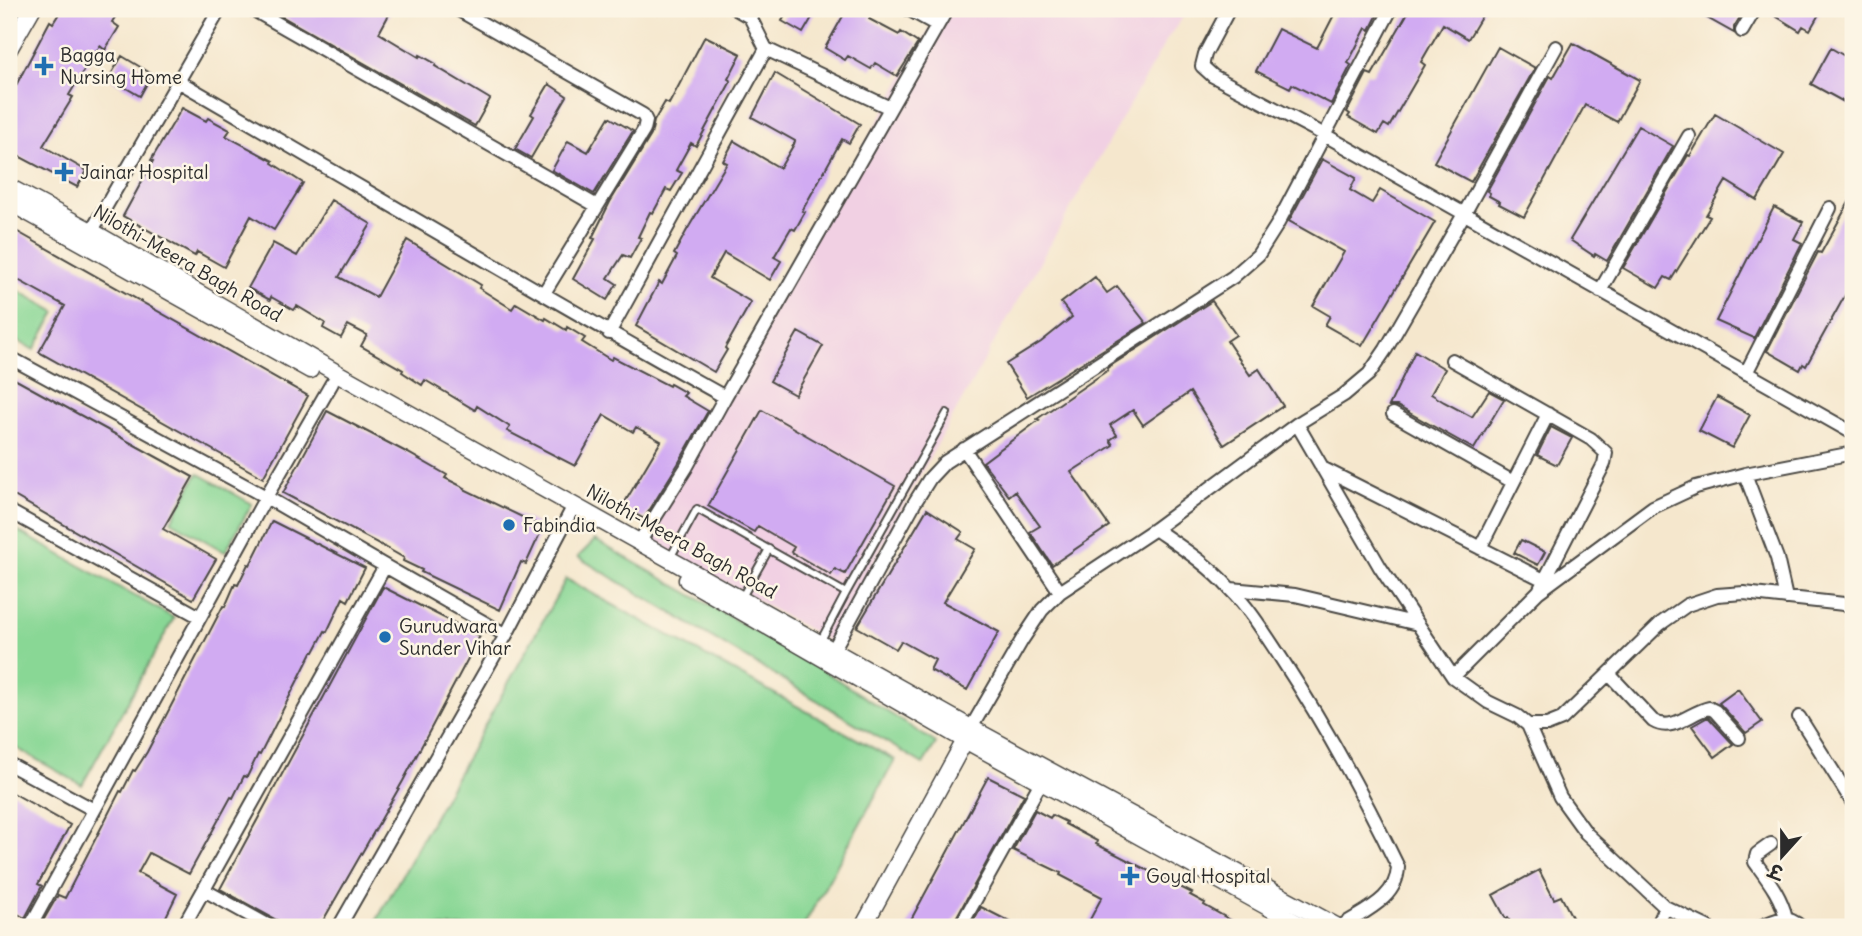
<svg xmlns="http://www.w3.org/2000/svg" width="1862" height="936" font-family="Delius,'Playpen Sans Deva',sans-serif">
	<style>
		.built { fill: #f1d0e3 }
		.green { fill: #89d795; stroke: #5a8160; stroke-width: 2 }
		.building { fill: #d1abf2 }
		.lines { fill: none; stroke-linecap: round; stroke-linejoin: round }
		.service-casing { stroke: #494743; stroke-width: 10 }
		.minor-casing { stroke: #494743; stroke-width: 16 }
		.tertiary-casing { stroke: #494743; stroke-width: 19 }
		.service { stroke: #fff; stroke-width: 6 }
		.minor { stroke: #fff; stroke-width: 12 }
		.tertiary { stroke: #fff; stroke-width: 16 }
		.poi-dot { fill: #1f6fb2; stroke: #fcf5e5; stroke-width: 2.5 }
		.labels { text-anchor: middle; stroke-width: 5; stroke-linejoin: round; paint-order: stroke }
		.poi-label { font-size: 19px; fill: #2b2b2b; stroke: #fcf5e5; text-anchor: start }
		.street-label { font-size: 19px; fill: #2b2b2b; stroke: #fcf5e5 }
	</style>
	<rect width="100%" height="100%" fill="#fcf5e5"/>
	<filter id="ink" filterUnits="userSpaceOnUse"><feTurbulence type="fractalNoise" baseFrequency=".0143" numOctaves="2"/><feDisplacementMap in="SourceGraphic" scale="14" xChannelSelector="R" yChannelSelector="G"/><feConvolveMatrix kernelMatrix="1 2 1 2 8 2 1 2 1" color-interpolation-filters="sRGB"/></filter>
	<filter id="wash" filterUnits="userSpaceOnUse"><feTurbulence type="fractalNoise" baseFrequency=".00686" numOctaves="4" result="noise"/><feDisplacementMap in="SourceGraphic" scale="28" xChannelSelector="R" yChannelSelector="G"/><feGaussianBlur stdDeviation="1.57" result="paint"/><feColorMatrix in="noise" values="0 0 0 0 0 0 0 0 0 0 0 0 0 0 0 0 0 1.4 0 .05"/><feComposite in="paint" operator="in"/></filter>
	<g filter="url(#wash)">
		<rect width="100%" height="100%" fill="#f5e7cd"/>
		<path class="built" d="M941,9H1189L1167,39L1000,332L914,486L831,642L645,537Z"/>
		<path class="green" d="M10,286L56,312L34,350L9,336Z
			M198,473L252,504L225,552L171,521Z
			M9,526L174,618L82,785L9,744Z
			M595,540L813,664L936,743L923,764L578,557Z
			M566,579L895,760L803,927H373Z"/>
		<g id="blocks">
			<path class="building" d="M62,9H120L112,22L119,27L105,50L100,46L84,70L69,95L73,97L43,146L87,171L77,187L9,151V104L15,93L13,91L50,21L53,23Z
				M269,9H392L379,33L419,57L420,55L436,64L435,66L490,99L475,126Z
				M789,9H817L803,33L782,21Z
				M847,9H864L872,13L869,19L899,35L901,32L918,43L897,76L875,63L871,69L848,56L845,60L825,48Z
				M1337,9H1374L1371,13L1377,16L1370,30L1366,28L1348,63L1351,65L1331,104L1292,84L1290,88L1256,71L1278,29L1317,48Z
				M1410,9H1486L1468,39L1443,24L1421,62L1425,65L1389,127L1384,124L1378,134L1348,117L1350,114L1347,112L1367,73L1372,75Z
				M1691,9H1745L1734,27V33Z
				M1764,9H1822L1810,30L1803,26L1800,31Z
				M705,36L741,54L728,79L731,81L696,146L691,143L676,170L682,173L671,191L666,189L653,213L650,212L638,237L641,238L630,258L623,255L608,278L617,284L607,300L573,279L595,239L592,238L610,202L651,135L654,121L665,102L669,104Z
				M1573,43L1640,80L1617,122L1585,105L1524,217L1499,204L1500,202L1489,196L1490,193L1487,191L1550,76L1553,78Z
				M1498,47L1535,68L1471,182L1434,162Z
				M1831,48L1853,61V107L1811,84Z
				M122,56L152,74L140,96L109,78Z
				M775,73L860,124L849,143L842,139L802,211L805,212L795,230L791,228L774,257L781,261L770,280L724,253L710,278L751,302L725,348L727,350L714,372L636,326L659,282L662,284L677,256L674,254L687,230L727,163L723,161L734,141L780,168L794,144L795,141L752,117Z
				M549,84L567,96L531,158L515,149L534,116L531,114Z
				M182,108L206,121L208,118L230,130L226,136L273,161L272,163L303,183L274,230L251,216L224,267L197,252L195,256L123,216L153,161L151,160Z
				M1715,114L1784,154L1757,200L1726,181L1706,215L1710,217L1671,280L1665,277L1658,288L1623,268L1688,155L1690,156Z
				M609,117L633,131L594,194L552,170L568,141L588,152Z
				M1638,126L1673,146L1607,261L1595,254L1594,256L1570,240Z
				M1322,159L1356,178L1350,190L1372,203L1380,190L1435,222L1362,346L1325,325L1330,316L1313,306L1344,252L1289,221Z
				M1853,195V281L1806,366L1803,364L1800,370L1767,351L1818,252L1821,253Z
				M331,200L371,224L339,277L376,297L407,240L481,285L479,288L512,309L516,303L545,320L546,318L566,330L567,327L585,338L582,342L611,360L613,357L669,386L670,384L686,393L683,396L708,411L678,464L644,519L622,507L661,441L636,427L633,432L604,415L575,466L507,431L510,427L477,406L475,410L425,380L422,385L402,372L403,370L361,346L367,335L348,325L341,338L323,328L325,323L297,306L294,310L271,297L270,300L248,288L273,243L297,256Z
				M1774,207L1803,222L1794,239L1802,243L1754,338L1716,321Z
				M9,227L308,396L263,478L39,352L65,306L9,275Z
				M1095,277L1107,293L1117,286L1146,323L1027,397L1006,364L1041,342L1072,317L1061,303Z
				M1212,301L1236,335L1227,341L1250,375L1259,369L1283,406L1224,445L1190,392L1143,425L1133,410L1110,425L1117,435L1110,440L1113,445L1071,472L1109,526L1052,565L1030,532L1040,526L1015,491L1009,496L983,462L1039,420L1037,419L1108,370L1107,368Z
				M798,332L823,346L795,395L770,381Z
				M1415,351L1445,369L1431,394L1444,402L1472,417L1489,391L1504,399L1474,449L1397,406H1389Z
				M9,376L193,477L163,529L216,559L193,599L9,493Z
				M1717,397L1750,415L1732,448L1699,431Z
				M762,410L895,486L845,574L835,569L831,575L791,552L794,547L758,526L754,532L708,506Z
				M327,411L408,453L447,475L445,478L465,488L464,489L543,527L526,564L521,562L500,610L421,572L422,570L403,561L404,558L385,547L283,493Z
				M1551,427L1572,438L1557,465L1537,455Z
				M927,509L963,532L958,539L975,549L943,602L999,632L967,690L930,670L935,660L901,641L896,649L857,627Z
				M272,521L365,568L348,601L343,598L327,632L325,631L314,652H312L260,755L258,754L247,777L244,776L233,798L231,797L189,874L149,853L138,873L177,894L161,927L40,926L58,895L65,898L120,791L122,792L133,770L135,771L147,752L223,606L225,607L235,584L238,585L248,564L250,565Z
				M1521,540L1545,552L1538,565L1514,553Z
				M383,587L480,636L403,781L324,919L318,927H289L220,889Z
				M1738,689L1762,722L1746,733L1719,703Z
				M1708,717L1733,744L1715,757L1692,726Z
				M988,777L1024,795L951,927H907Z
				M13,793L70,825L42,877L38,884L42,886L25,918L9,909V800Z
				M1035,810L1050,818L1052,815L1066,822L1065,824L1097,841L1096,844L1192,893L1190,895L1205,903L1204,905L1243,927H1086L1102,897L1060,875L1061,873L1013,850Z
				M1539,870L1554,899L1561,896L1574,921L1562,927H1513L1508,918L1506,919L1493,895Z
				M981,907L1020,927H970Z"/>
		</g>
	</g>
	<g filter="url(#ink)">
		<use href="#blocks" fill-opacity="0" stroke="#494743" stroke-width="2"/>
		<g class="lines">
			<g class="service-casing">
				<path id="service" d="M670,558L697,509L846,593L820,642
					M846,593L947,413
					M742,597L769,549"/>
			</g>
			<g class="minor-casing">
				<path id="minor" d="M252,9L597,206
					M457,9L643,115L646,121L644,130L544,293
					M736,9L750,17L766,49L890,108
					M908,9L937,25
					M1229,9L1205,54L1202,66L1213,76L1323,134L1853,433
					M1742,31L1755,9
					M178,81C360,186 541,295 725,397L947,9
					M87,239L220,9
					M1600,291L1689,136
					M609,333L766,49
					M9,357L266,497L385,566L183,927
					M1452,360L1591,439L1606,453L1604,464L1540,589
					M1746,373L1830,208
					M1393,414L1513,482
					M1297,424L1380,567L1453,677L1488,702L1517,716L1528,725L1560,797L1586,833L1665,907L1707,927
					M964,449L1060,592
					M1322,468L1544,580
					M1745,474L1777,558L1786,598
					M9,511L200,617
					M1155,529C1181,547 1209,565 1230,589C1250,609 1265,634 1281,658C1325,725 1363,795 1398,867C1397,899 1364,911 1340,927
					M640,541L686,468L725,397
					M1480,548L1548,414
					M385,566L506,635L570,513
					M1231,589L1295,595L1418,624
					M830,656L915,502L930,478L945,462L1233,277L1258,255L1277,225L1391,9
					M1609,674L1653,721C1673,733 1690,712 1709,708L1715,711L1739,738
					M1453,677L1538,592L1653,507L1696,487L1745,474L1853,453
					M1799,717L1853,803
					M1528,725H1547L1562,719L1660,624L1687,605L1717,595L1744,593L1853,605
					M971,728L1022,640L1042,610L1060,592L1155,529L1297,424L1344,395L1369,374L1386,349L1464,214L1556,47
					M9,764L94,810
					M1771,844L1757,854L1755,862C1768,880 1781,896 1786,918
					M204,890L271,927
					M9,926L12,927
					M30,927L266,497L332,383
					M339,927L506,635
					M960,927L1041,782
					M1656,927L1665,907
					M1760,927C1776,919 1786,914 1801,927"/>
			</g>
			<g class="tertiary-casing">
				<path id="tertiary" d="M9,49L32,9
					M9,187L91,231L337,373L971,728L1338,927
					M9,202L310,370
					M687,580L965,740L1304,927
					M863,927L969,733"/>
			</g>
			<use href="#service" class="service"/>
			<use href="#minor" class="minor"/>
			<use href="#tertiary" class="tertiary"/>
		</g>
	</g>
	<g class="poi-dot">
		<path d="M40.5 55.5h7v7h7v7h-7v7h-7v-7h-7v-7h7z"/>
		<path d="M60.5 161.5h7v7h7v7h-7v7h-7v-7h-7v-7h7z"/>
		<circle cx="509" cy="525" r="7"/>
		<circle cx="385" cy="637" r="7"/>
		<path d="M1126.5 865.5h7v7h7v7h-7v7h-7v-7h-7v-7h7z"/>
	</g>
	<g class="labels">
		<g class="poi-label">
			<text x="60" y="62">Bagga<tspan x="60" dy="22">Nursing Home</tspan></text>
			<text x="80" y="179">Jainar Hospital</text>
			<text x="523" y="532">Fabindia</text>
			<text x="399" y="633">Gurudwara<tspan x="399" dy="22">Sunder Vihar</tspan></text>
			<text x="1146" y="883">Goyal Hospital</text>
		</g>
		<g class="street-label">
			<text transform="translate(188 263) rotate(30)" y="7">Nilothi-Meera Bagh Road</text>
			<text transform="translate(682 541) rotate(29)" y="7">Nilothi-Meera Bagh Road</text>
		</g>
	</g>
	<rect width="1862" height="936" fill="none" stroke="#fcf5e5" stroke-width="35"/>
	<g transform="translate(1782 856) rotate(201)" stroke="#fcf5e5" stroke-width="5" paint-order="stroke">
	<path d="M0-5L12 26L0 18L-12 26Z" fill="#2b2b2b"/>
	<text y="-10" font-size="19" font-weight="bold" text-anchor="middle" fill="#2b2b2b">उ</text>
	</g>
</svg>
